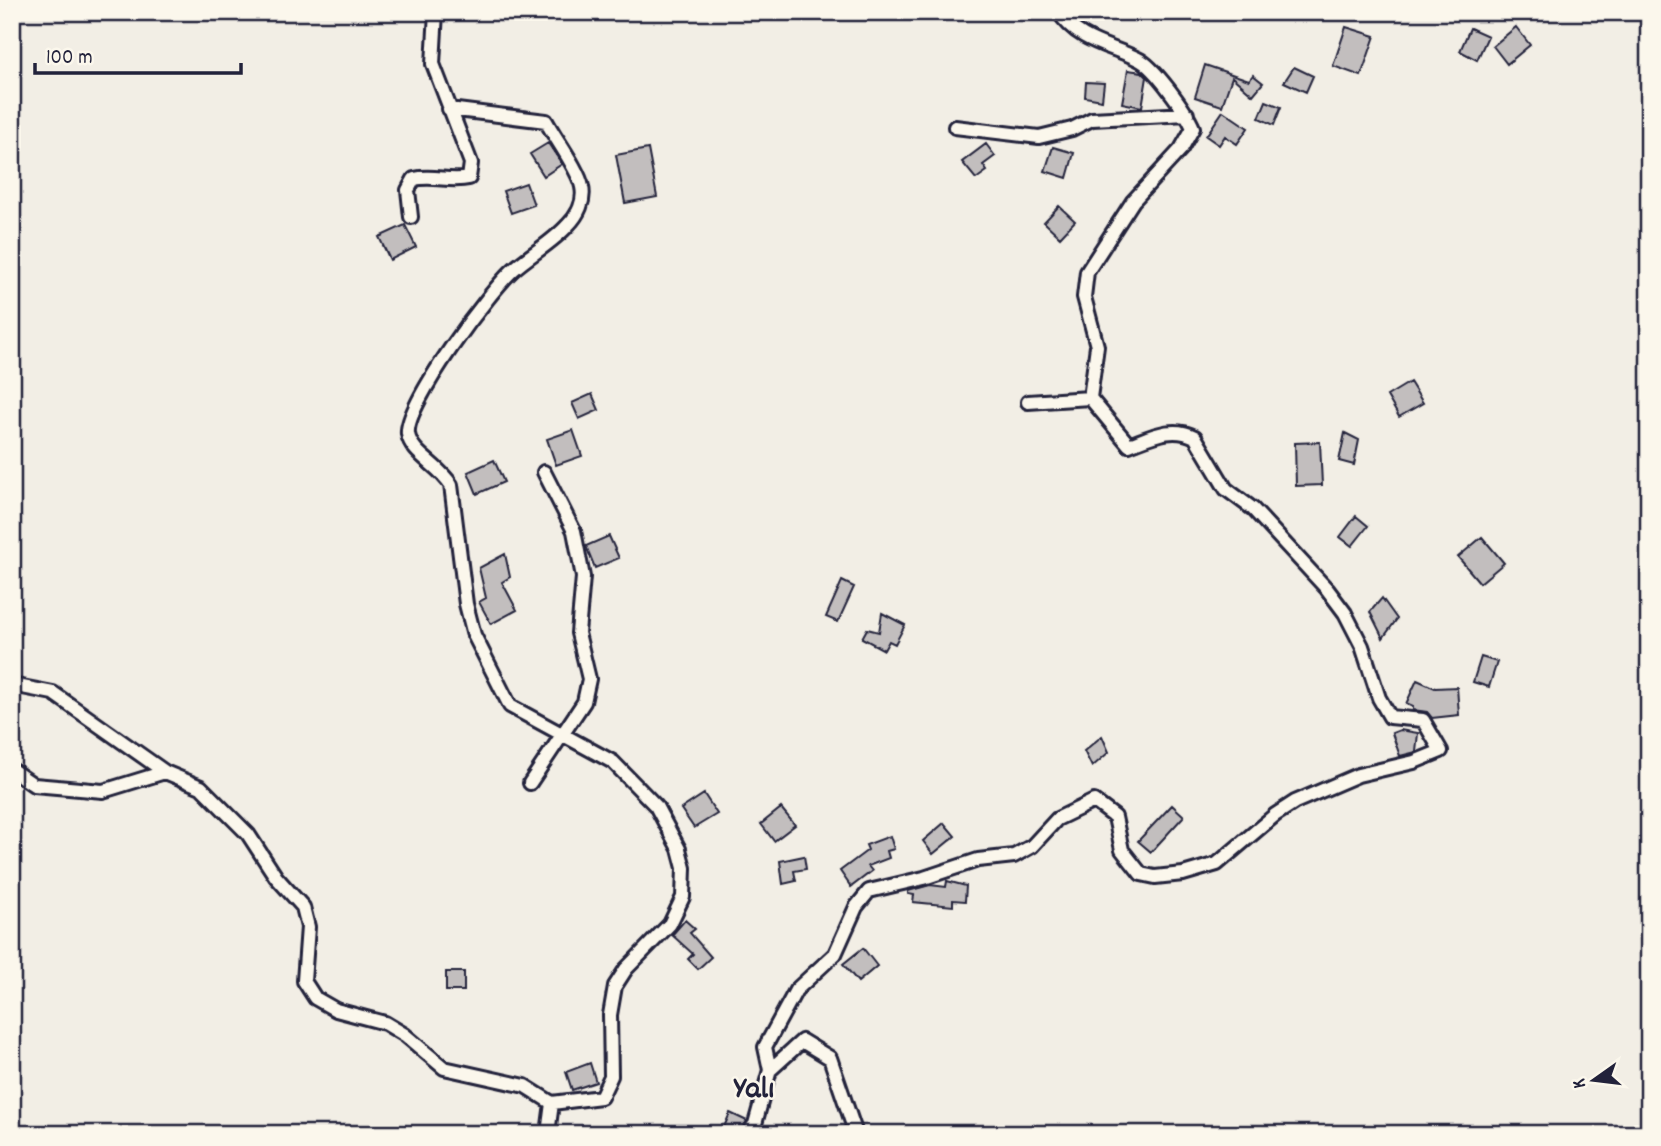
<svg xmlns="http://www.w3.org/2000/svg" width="1661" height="1146" font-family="Dekko,sans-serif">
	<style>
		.building { fill: #c2bebe; stroke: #22223b; stroke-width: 2 }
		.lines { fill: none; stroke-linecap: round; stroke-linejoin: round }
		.street-casing { stroke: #22223b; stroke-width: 18 }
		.street { stroke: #fbf7ec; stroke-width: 12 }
		.labels { text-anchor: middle; stroke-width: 5; stroke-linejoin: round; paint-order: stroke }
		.district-label { font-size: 32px; font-weight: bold; fill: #22223b; stroke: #fbf7ec }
	</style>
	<rect width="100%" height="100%" fill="#f2eee5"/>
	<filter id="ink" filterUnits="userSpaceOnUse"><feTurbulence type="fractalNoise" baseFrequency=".0143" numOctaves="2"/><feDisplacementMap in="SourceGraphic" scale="14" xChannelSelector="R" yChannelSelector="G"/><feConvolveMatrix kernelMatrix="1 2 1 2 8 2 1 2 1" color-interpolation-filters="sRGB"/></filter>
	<g filter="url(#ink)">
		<path class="building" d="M1346,27L1375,36L1361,76L1333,66Z
			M1516,27L1530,45L1507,64L1493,46Z
			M1470,28L1488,36L1477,60L1460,51Z
			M1205,65L1249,80L1253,75L1263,83L1253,95L1232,77L1222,106L1195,97Z
			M1294,67L1313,76L1306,92L1284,82Z
			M1128,70L1142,72L1147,77L1142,107L1122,103Z
			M1086,82L1104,83L1102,100L1085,97Z
			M1266,101L1281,107L1274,125L1259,118Z
			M1223,111L1248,128L1237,144L1225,136L1219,145L1206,136Z
			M548,143L562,164L544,176L530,154Z
			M986,144L995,156L983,165L987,171L976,179L962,162Z
			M1053,147L1074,153L1067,178L1045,171Z
			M648,149L657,197L625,203L616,155Z
			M526,183L534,205L511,213L503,191Z
			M1059,206L1075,221L1060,237L1044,222Z
			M405,225L416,247L390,260L379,237Z
			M1410,382L1423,403L1399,417L1387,396Z
			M592,394L599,410L579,419L572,403Z
			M573,430L582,456L556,465L547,439Z
			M1345,433L1359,440L1354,465L1339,461Z
			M1320,442L1322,485L1296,486L1295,443Z
			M494,460L504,482L477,494L468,472Z
			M1356,516L1368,526L1352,546L1340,537Z
			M609,536L619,558L595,568L586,546Z
			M1482,537L1504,563L1480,583L1458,557Z
			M505,554L510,577L502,582L517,610L491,624L479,602L486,598L479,568Z
			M842,581L854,587L838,622L826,617Z
			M1382,598L1397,619L1383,638L1370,612Z
			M882,613L905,625L895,644L889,641L884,650L862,638L867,629L879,632Z
			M1481,657L1497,662L1489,687L1473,682Z
			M1417,680L1435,688L1457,687L1459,715L1432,718L1427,712L1413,710V707L1406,704Z
			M1400,730L1418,733L1416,752L1400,756L1392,733Z
			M1102,736L1109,752L1092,767L1084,751Z
			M704,794L717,814L694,828L681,809Z
			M1172,805L1184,816L1151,852L1138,841Z
			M781,808L795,825L774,841L761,824Z
			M944,823L955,836L933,854L923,841Z
			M890,836L894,849L887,851L889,858L868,866L872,871L851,887L840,871L868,850L866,845Z
			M804,856L806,869L794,871L796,881L783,884L780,861Z
			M947,881L966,886L965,901L953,900V906L913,902L914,895L908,894V891L930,885L946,887Z
			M685,920L695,929L690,933L711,957L698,969L688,959L693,954L672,935Z
			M863,948L877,966L858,982L843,964Z
			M446,972H464V991H446Z
			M590,1063L596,1082L572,1090L566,1072Z
			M730,1113L747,1121L739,1134H721Z"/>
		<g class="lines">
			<g class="street-casing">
				<path id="street" d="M955,127L1039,137L1072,129L1092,119L1187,114
					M411,217L408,190L414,179C433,175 451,182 469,178L471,163L433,64L436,12
					M1028,402L1090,398
					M12,685L53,693L165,772L201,787L248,834L276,877L303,907L308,927L304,981L315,998L336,1010L385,1023L405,1035L444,1068L525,1086L552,1103L601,1097L611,1076L610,1015L615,986L626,969L670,924L683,897L684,868L679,849L656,806L613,762L510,706L474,635L466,604L451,485C439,465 411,454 408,434C404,405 491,289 514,269C531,254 553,242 568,225C578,215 585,201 582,187C579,170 555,138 546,121L449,109
					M12,770L34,785L103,791L165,772
					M530,783L584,702L589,679L578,633L583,577L574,531L544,472
					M770,1070L802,1041L830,1058L856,1134
					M552,1103L549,1126L553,1134
					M748,1134L755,1124L770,1070L765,1047L796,990L835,954L856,907L869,891L924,878L978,860L1014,856L1032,846L1057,819L1094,801L1115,817L1122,850L1141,874L1155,877L1183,874L1217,864L1275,815L1295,802L1358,775L1414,762L1441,751L1423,720L1390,717L1379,698L1362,646L1345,613L1327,589L1253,509L1226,489L1195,437C1172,425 1151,437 1129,445L1090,398L1097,346L1084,297L1087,272L1133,201L1181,149L1193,128C1186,111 1154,66 1138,59C1109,45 1077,41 1059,12"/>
			</g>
			<use href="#street" class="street"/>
		</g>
	</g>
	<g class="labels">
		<g class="district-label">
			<text x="754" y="1097">Yalı</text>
		</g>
	</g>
	<rect width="1661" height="1146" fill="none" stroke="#fbf7ec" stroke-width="42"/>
	<rect x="21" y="21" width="1619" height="1104" fill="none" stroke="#22223b" stroke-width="2.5" filter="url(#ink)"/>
	<g transform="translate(1594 1080) rotate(256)" stroke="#fbf7ec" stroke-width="5" paint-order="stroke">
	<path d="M0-5L12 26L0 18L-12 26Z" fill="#22223b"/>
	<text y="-10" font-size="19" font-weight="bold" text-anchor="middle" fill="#22223b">K</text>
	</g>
	<path d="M35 63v10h206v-10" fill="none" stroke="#22223b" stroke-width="3.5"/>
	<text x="46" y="63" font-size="21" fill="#22223b" stroke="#fbf7ec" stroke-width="5" paint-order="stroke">100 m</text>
</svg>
